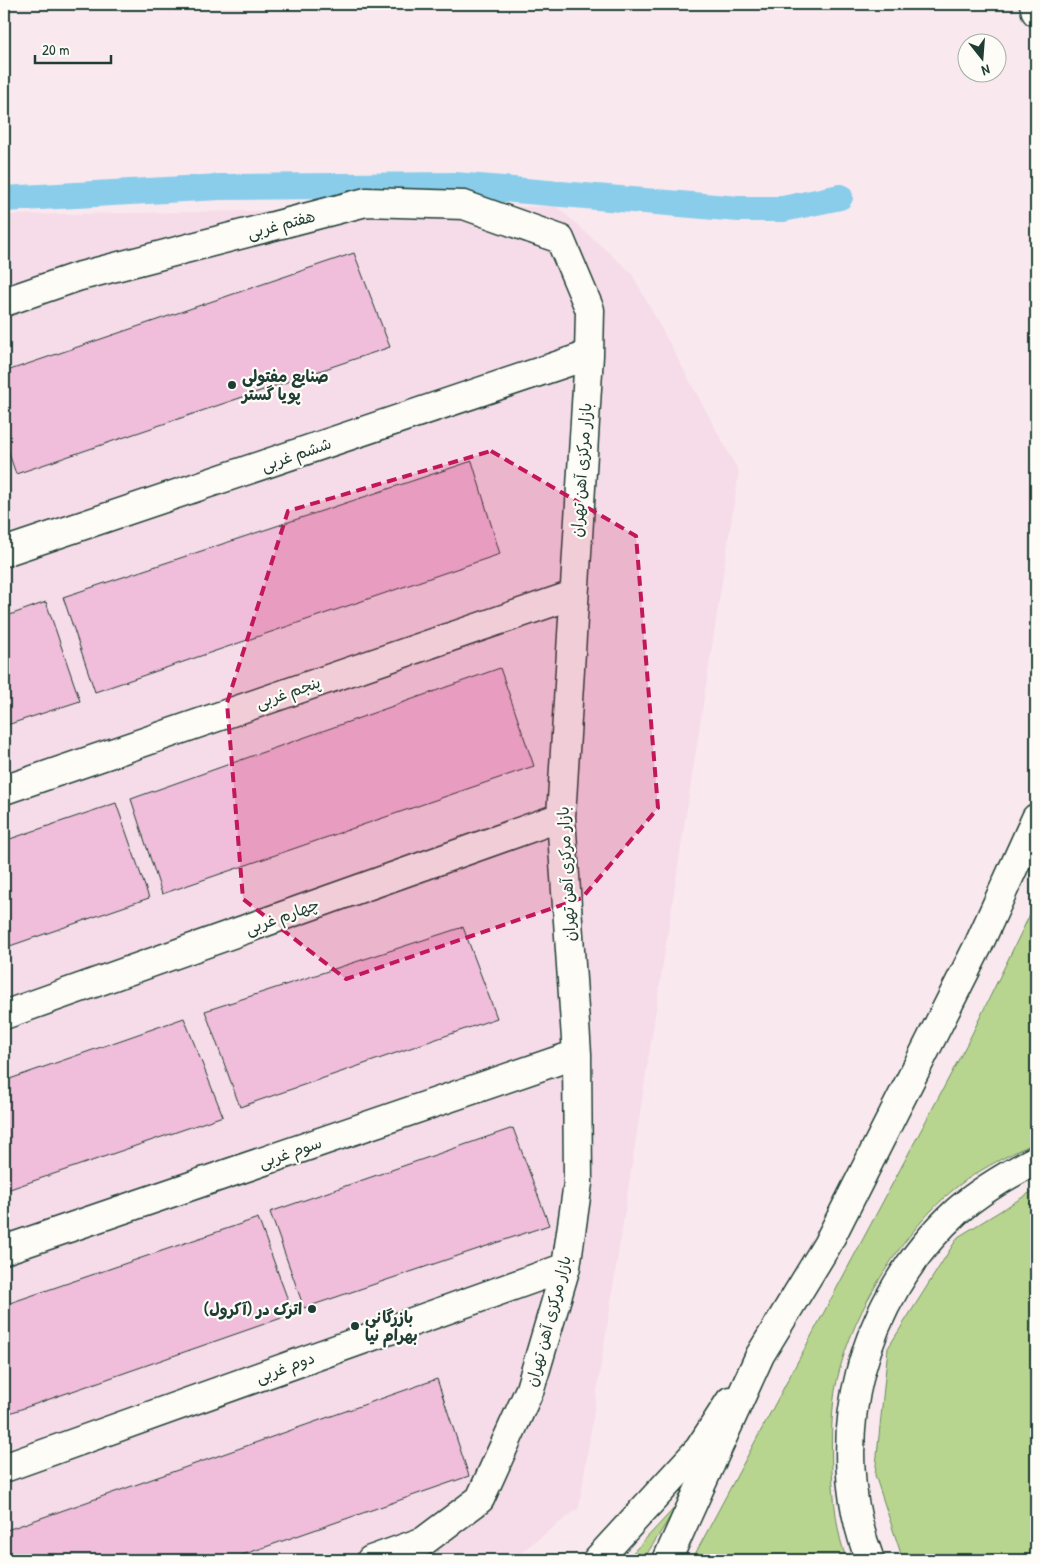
<svg xmlns="http://www.w3.org/2000/svg" width="1040" height="1564" font-family="'Patrick Hand','Playpen Sans Arabic',sans-serif">
	<style>
		.built { fill: #f6dce8 }
		.green { fill: #b7d58e; stroke: #6b8961 }
		.lines { fill: none; stroke-linecap: round; stroke-linejoin: round }
		.canal { stroke: #8acdeb; stroke-width: 26 }
		.building { fill: #f0bdda; stroke: #1f3d34 }
		.minor-casing { stroke: #1f3d34; stroke-width: 31 }
		.major-casing { stroke: #1f3d34; stroke-width: 31 }
		.highway-casing { stroke: #1f3d34; stroke-width: 31 }
		.minor { stroke: #fdfcf7; stroke-width: 28 }
		.major { stroke: #fdfcf7; stroke-width: 28 }
		.highway { stroke: #fdfcf7; stroke-width: 28 }
		.marked { fill: #c2185b; fill-opacity: 0.2; stroke: #c2185b; stroke-width: 4; stroke-dasharray: 10 6; stroke-linejoin: round }
		.poi-dot { fill: #1f3d34; stroke: #fdfcf7; stroke-width: 2 }
		.labels { text-anchor: middle; stroke-width: 4.5; stroke-linejoin: round; paint-order: stroke }
		.street-label { font-size: 16px; fill: #1f3d34; stroke: #fdfcf7 }
		.poi-label { font-size: 16px; font-weight: bold; fill: #1f3d34; stroke: #fdfcf7; text-anchor: start }
	</style>
	<rect width="100%" height="100%" fill="#f9e9ee"/>
	<filter id="ink" filterUnits="userSpaceOnUse"><feTurbulence type="fractalNoise" baseFrequency=".02" numOctaves="2"/><feDisplacementMap in="SourceGraphic" scale="10" xChannelSelector="R" yChannelSelector="G"/><feConvolveMatrix kernelMatrix="1 2 1 2 8 2 1 2 1" color-interpolation-filters="sRGB"/></filter>
	<g filter="url(#ink)">
		<path class="built" d="M556,206L631,272L739,472L579,1508L511,1560H4V215Z"/>
		<path class="green" d="M1036,902V1142C1005,1157 972,1172 946,1196C896,1242 846,1323 835,1391C831,1418 831,1444 832,1471C834,1499 836,1534 847,1560H692L969,1040Z
			M1036,1189V1560H903L875,1475L888,1348L958,1237Z
			M679,1503L643,1560H626Z"/>
		<g class="lines">
			<path class="canal" d="M4,199L220,187L455,185L739,209H783L840,197"/>
		</g>
		<path class="building" d="M354,253L390,347L16,474L4,439V372Z
			M472,461L500,554L95,692L63,597Z
			M46,602L80,701L4,726V617Z
			M500,668L534,766L162,894L131,799Z
			M116,803L149,898L4,948V841Z
			M463,927L497,1018L240,1107L205,1011Z
			M184,1018L223,1116L4,1191V1081Z
			M513,1128L549,1225L304,1308L270,1212Z
			M258,1218L293,1314L4,1415V1305Z
			M437,1379L469,1476L228,1560H4V1531Z"/>
		<g class="lines">
			<g class="minor-casing">
				<path id="minor" d="M4,302L77,277L366,202L464,205L560,239L590,310L589,355L561,817L577,1054L578,1183L566,1267L530,1389L480,1499L424,1541L371,1560
					M4,552L589,355
					M4,790L573,595
					M4,1015L561,817
					M4,1250L577,1054
					M4,1468L566,1267
					M597,1560L699,1449L730,1401"/>
			</g>
			<g class="major-casing">
				<path id="major" d="M1034,4L1036,12"/>
			</g>
			<g class="highway-casing">
				<path id="highway" d="M667,1560L760,1355L827,1245L978,946L1036,818
					M870,1560C823,1439 862,1298 957,1211C981,1190 1009,1174 1036,1160"/>
			</g>
			<use href="#minor" class="minor"/>
			<use href="#major" class="major"/>
			<use href="#highway" class="highway"/>
		</g>
	</g>
	<path class="marked" d="M491,451L636,536L658,808L582,898L346,979L243,899L227,703L288,511Z"/>
	<g class="poi-dot">
		<circle cx="232" cy="385" r="5"/>
		<circle cx="312" cy="1309" r="5"/>
		<circle cx="355" cy="1326" r="5"/>
	</g>
	<g class="labels">
		<g class="street-label">
			<text transform="translate(281 224) rotate(-15)" y="6">هفتم غربی</text>
			<text transform="translate(296 454) rotate(-19)" y="6">ششم غربی</text>
			<text transform="translate(581 470) rotate(-86)" y="6">بازار مرکزی آهن تهران</text>
			<text transform="translate(288 692) rotate(-19)" y="6">پنجم غربی</text>
			<text transform="translate(566 874) rotate(-93)" y="6">بازار مرکزی آهن تهران</text>
			<text transform="translate(282 916) rotate(-20)" y="6">چهارم غربی</text>
			<text transform="translate(290 1152) rotate(-19)" y="6">سوم غربی</text>
			<text transform="translate(548 1321) rotate(-75)" y="6">بازار مرکزی آهن تهران</text>
			<text transform="translate(285 1367) rotate(-20)" y="6">دوم غربی</text>
		</g>
		<g class="poi-label">
			<text x="242" y="382">صنایع مفتولی<tspan x="242" dy="18">پویا گستر</tspan></text>
			<text x="302" y="1315" text-anchor="end">اترک در (آکرول)</text>
			<text x="365" y="1323">بازرگانی<tspan x="365" dy="18">بهرام نیا</tspan></text>
		</g>
	</g>
	<rect width="1040" height="1564" fill="none" stroke="#fdfcf7" stroke-width="20"/>
	<rect x="10" y="10" width="1020" height="1544" fill="none" stroke="#1f3d34" stroke-width="2" filter="url(#ink)"/>
	<g transform="translate(982 58) rotate(163)"><circle r="24" fill="#fdfcf7" stroke="#a4b0a9"/>
	<path d="M0-4L9 19L0 12L-9 19Z" fill="#1f3d34"/>
	<text y="-8" font-size="14" font-weight="bold" text-anchor="middle" fill="#1f3d34">N</text>
	</g>
	<path d="M35 55v8h76v-8" fill="none" stroke="#1f3d34" stroke-width="2.5"/>
	<text x="42" y="55" font-size="15" fill="#1f3d34" stroke="#fdfcf7" stroke-width="4" paint-order="stroke">20 m</text>
</svg>
